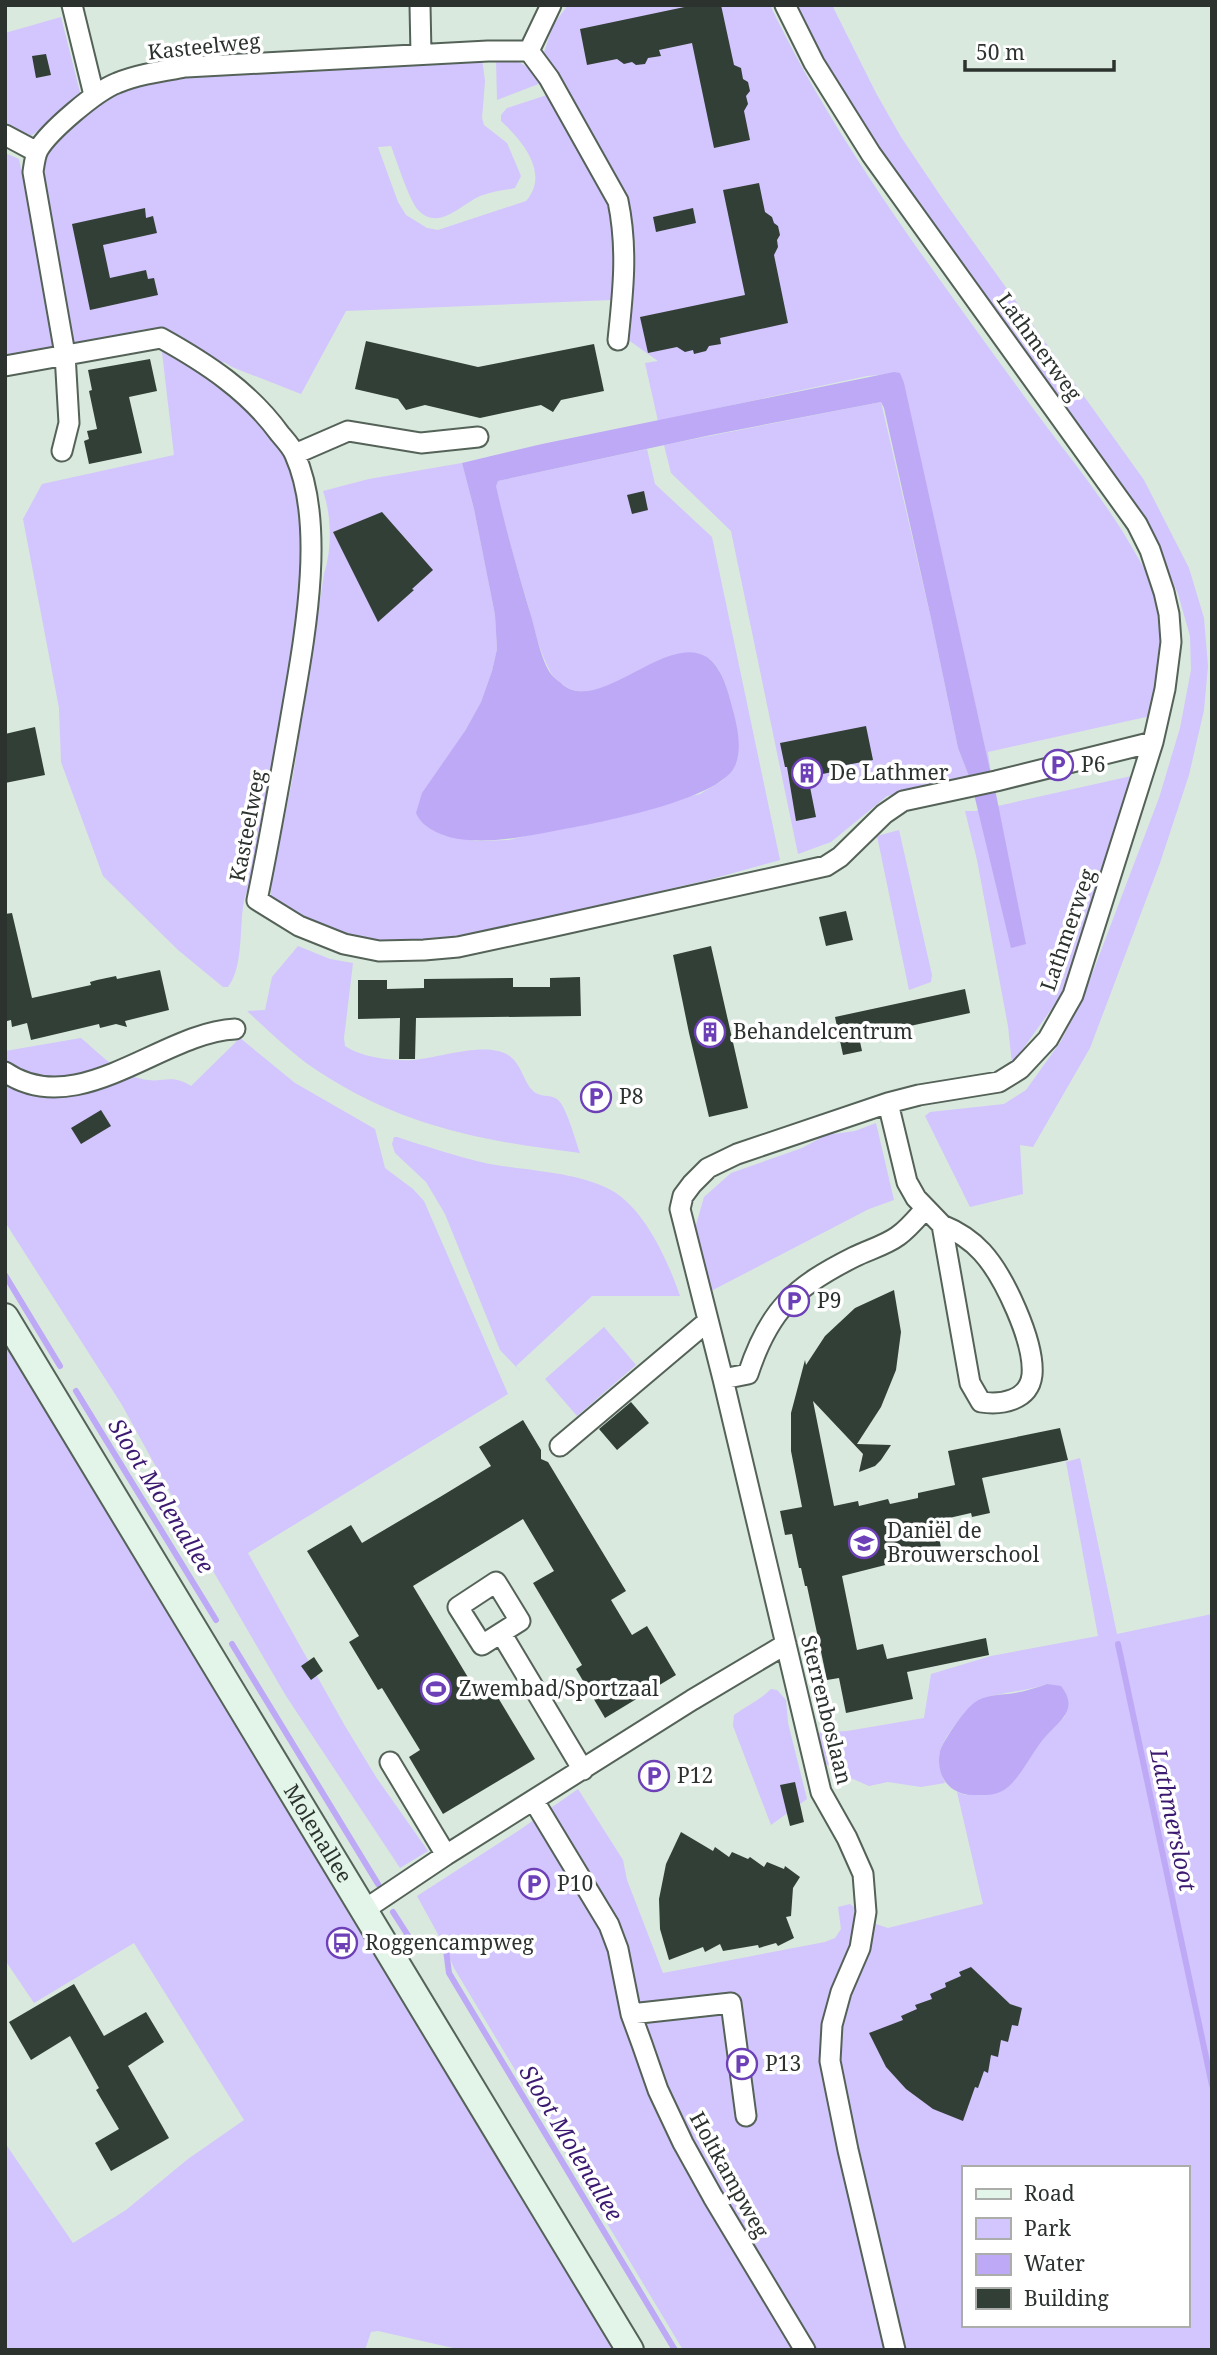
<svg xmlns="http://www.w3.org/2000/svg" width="1217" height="2355" font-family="'Noto Serif',serif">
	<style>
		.green { fill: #d3c5fd; fill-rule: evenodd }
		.water { fill: #bea9f6 }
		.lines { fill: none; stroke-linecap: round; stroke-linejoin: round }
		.stream { stroke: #bea9f6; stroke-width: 6 }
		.building { fill: #323f36 }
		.street-casing { stroke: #546258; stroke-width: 23 }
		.secondary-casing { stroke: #546258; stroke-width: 30 }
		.street { stroke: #fff; stroke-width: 19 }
		.secondary { stroke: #e2f5e8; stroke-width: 26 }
		.labels { text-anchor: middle; stroke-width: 7; stroke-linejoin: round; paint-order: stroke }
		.street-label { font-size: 21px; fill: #2c322e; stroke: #fff }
		.poi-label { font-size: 21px; fill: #2c322e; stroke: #fff; text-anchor: start }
		.water-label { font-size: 23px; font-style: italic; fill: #3d1a71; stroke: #fff }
	</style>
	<rect width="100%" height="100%" fill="#d9e9de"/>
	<path class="green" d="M568,5H770C837,145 933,270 1024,396C1062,449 1105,498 1137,556C1143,567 1150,577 1155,589C1170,628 1160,674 1155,715L988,752L991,774L900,373L867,376L658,421L645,363L658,361L627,339C628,321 629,304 631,286C633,274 635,261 635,249C634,192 577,102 542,58L553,25Z
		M796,5H832L876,93L901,137L944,201L1144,480L1189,568L1204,618L1208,666L1204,710L1189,775L1160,863L1090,1048L1033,1147L1020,1145L1023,1194L970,1207L925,1116L930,1112L1004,1104L1026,1090L1061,1041L1083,998L1159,798L1180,728L1191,670L1190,636L1178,594L1163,559L1142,519L876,146C846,100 819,54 796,5Z
		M61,17L81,96L31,136L5,122V33Z
		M482,59L485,81L482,118L484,125L507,143L521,176L515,188C505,190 493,191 483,195C464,201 440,232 419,211C409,201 397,161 391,146L378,147L398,202L406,215L427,228L438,230L526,201C550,174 523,141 501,121V115L507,108L550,94L611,202L616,230V276L611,300L346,311L301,394L232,367L224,362L219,365L175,334L158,329H145L73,345L41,186L42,160L73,123L109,94L135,86L174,78Z
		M496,59C520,59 526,64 541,83L497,100Z
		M5,153L19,159L43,276L54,348L5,357Z
		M162,352L172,353L206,375L244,407L288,457L304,509L300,614L295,655L252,881C249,887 245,895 244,901C239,926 244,966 228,987H223L178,950L103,876L61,762L59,708L23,519L42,484L174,455Z
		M881,402L932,623L958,748L970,779L887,796L831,842L798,854L731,531L671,473L664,445Z
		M647,449L655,484L712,537L780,860L708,880L454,939C414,941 372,946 334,934C312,927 290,912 270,902L272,880L293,776L324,574C332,549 332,517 323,491L369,479L462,463L474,509L495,615L497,649L492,671L481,702L465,731L442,835L476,841L509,840L700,794L723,780L735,766C733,744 734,718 729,697C704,588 612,719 565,686C559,682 552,676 550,671C539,651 534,627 528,605C516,566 505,526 495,486L498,481Z
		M1145,773L1063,993L1012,1064L1008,1026L977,860L965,811H975Z
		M899,830L932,975L931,982L909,990L877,836Z
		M298,946L330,959L353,963L344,1038L345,1046C363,1058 392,1061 413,1060C439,1058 485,1041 508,1055C521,1063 523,1080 532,1090C539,1098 549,1094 557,1099C567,1107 575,1140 580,1153C484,1141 404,1127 321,1073C294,1056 270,1032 247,1011L265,1010L272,977Z
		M81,1038C98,1052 119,1075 142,1079C163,1084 170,1073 191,1086L240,1038L295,1083L375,1129L385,1168L413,1189L424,1201L508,1394L248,1553L345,1726L376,1777L428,1851L400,1868L286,1696L216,1576L122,1405L5,1222V1051Z
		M876,1123L894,1200L869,1209L711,1291L696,1234V1225L704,1197L731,1173L802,1148L826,1135L855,1131Z
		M394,1137H397C425,1146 455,1156 485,1163C524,1171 575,1171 611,1190C645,1209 668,1261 680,1296H592L516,1366L522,1373L500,1350L445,1214L426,1182L395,1153L392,1144Z
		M604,1327L636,1365L577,1416L545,1379Z
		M5,1344L614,2350H462L378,2331L371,2332L365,2350H5V2143L73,2243L126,2210L188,2159L244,2120L134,1943L34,2003L5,1960Z
		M1080,1458L1117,1634L1212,1614V2350H683L454,1968L445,1947L417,1896L521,1829L578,1789L623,1860L627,1880L663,1973L825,1942L835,1938L841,1929L838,1907L850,1904L876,1924L888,1928L983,1904L957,1792L966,1795L1030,1756L1041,1741L1065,1716L1047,1684C1027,1691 1006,1692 987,1697C971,1702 945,1734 940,1751C937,1762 941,1773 945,1783L921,1787L888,1782L869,1786L837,1772L819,1759L816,1733L847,1731L924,1718L931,1674L991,1656L1098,1636L1066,1462ZM963,2168H1187V2325H963Z
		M771,1689L777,1690L786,1700L788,1723L807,1799L771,1825L733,1726L734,1715C746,1706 760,1700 771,1689Z"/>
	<path class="water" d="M894,372L900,373L904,383L991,774L970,779L958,748L932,623L884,408L881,402L711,435L498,481L496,486C506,531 519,575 532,619C536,634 542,662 551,674C554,678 560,682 563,685C600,714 667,632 707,657C724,669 729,696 734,714C738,731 742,749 735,766C719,801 592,824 554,831C518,838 456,851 425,825C421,822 418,817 416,813L422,793L465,731L481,702L492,671L497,649L495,615L474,509L462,463L542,444Z
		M995,789L1026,944L1011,948L974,794Z
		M1047,1684L1061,1686C1078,1708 1063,1718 1047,1735C1032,1750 1019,1784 1000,1792C992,1796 982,1795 973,1795C949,1795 935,1775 940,1751C943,1741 965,1709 974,1703C985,1694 1002,1695 1015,1693C1026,1691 1036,1688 1047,1684Z"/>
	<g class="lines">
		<path class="stream" d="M5,1275L60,1366
			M76,1391L216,1620
			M232,1644L378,1884
			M1118,1644L1212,2085
			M393,1912L409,1937
			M446,1950L449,1973L675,2350"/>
	</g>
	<path class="building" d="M694,5H721L734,65L741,68L743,79L748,82L750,91L746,96L748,104L744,111L750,140L714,148L692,43L659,50L661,56L648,58L645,64L636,65L632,62L624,64L617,59L587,65L580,29Z
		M46,54L51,75L36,78L32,56Z
		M759,183L765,212L772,217L774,223L778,226L780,235L777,240L778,247L774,255L788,323L720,338L721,344L709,346L706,351L694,354L693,350L685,352L677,347L648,353L640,317L745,295L723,190Z
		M145,208L146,218L153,216L157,233L103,245L110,278L146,270L148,279L154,278L158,295L90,310L72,224Z
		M693,208L696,223L656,232L653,217Z
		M366,341L478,367L594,344L604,391L561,400L553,412L541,405L480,418L425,405L406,410L398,399L355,389Z
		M150,359L157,391L129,397L142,453L89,464L84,441L89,439L87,431L97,429L89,391L92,390L88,370Z
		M644,491L648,510L632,514L627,495Z
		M382,512L433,570L412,589L414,590L378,622L333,532Z
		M866,726L873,760L841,766L842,770L808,777L816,817L796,821L787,767H785L780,743Z
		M35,727L45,775L5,783V734Z
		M846,911L853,940L826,946L819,917Z
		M12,913L32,998L91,985L90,982L97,980L116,976L117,979L160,970L169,1010L125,1021L127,1027L116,1024L100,1028L99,1024L31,1040L27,1023L12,1027L11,1020L7,1021L5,1011V914Z
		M711,946L748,1108L709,1117L689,1033L673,955Z
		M580,977L581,1016L416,1018L415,1059H399L400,1018L358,1019V980H387V989L424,988V979L513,978V987H550V978Z
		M965,989L970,1013L859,1037L862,1051L843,1055L835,1017Z
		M101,1110L111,1126L81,1144L71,1128Z
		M894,1290L901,1332L896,1370L881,1407L857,1444L891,1445L881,1460L875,1466L859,1472L863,1454L813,1401L834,1506L858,1501L859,1506L888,1499L890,1504L918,1498V1493L955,1485L948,1451L1060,1428L1068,1460L982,1478L990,1513L972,1517L971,1513L936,1521L943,1558L918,1563L917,1557L842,1576L857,1650L883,1644L887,1659L986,1638L989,1655L907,1672L913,1699L846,1713L839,1678L827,1680L807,1586H805L801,1568H799L792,1534L785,1535L780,1511L802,1507L791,1451V1413L805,1360L806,1365L825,1336L855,1308Z
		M631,1402L649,1423L617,1450L599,1429Z
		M523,1420L541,1450V1459L548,1462L626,1591L611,1600L632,1635L647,1626L676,1675L605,1718L576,1669L582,1665L533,1583L554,1571L523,1519L413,1586L478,1694L491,1686L535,1759L443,1814L409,1757L420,1750L382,1688L378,1690L349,1642L359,1636L307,1551L351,1525L362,1543L440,1497L491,1466L479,1447Z
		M314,1657L323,1671L311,1680L301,1666Z
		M795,1782L804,1822L790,1826L780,1785Z
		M681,1832L713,1851L715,1847L729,1857L732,1852L748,1859L750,1857L764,1867L767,1862L784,1869L785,1866L800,1877L793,1888L791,1916L786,1917L794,1938L778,1946L776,1943L759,1948L758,1945L723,1951L720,1944L705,1952L703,1947L669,1960L660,1929L659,1899L666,1864Z
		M971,1967L1010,2004L1022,2008L1018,2026L1012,2025L1008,2042L1001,2040L998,2057L991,2055L988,2073L984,2071L978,2088L975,2087L963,2121L933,2109L906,2089L886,2067L869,2033L903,2020L901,2016L917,2009L915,2005L932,1999L930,1994L946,1987L945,1983L961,1976L959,1972Z
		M74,1984L104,2036L146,2012L164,2042L128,2066L169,2138L111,2171L95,2143L119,2129L96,2090L99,2088L70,2036L31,2060L9,2022Z"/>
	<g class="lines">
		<g class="street-casing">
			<path id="street" d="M72,5L94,95
				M420,5L421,54
				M785,5L814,63L871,154L1137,524L1150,550L1164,592L1169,614L1171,642L1165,689L1153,742L1073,995L1048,1039L1020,1069L999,1082L919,1095L888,1103L737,1154L708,1168L692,1184L683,1196L680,1209L723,1379L821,1792L847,1838L863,1874L866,1912L860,1948L841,1992L832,2025L830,2061L848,2150L895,2350
				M529,51L551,5
				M5,135L37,152
				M5,366L161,338C206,363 249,391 280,434C285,440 292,447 295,455C328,529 302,650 289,728C279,785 269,843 257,900L299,926L344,944L379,951L424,950L458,947L542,929L826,866L840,857L884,814L903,801L996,781L1153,742
				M62,451L69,423L65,354L33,172C34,165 35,156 38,150C49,131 96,91 117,83C139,74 163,71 186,67L488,51H529L549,78L618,201C628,248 623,293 618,340
				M295,454L348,431L421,443L478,437
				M5,1072C78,1122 163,1032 235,1029
				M888,1103L907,1182L916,1198L942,1225L970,1383L981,1402C1001,1405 1029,1401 1032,1375C1035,1342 1004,1276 982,1252C971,1240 957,1231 942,1225
				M723,1379L748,1374C769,1310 794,1287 854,1257C868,1250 886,1245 898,1236C908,1229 917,1218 925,1209
				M560,1446L708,1321
				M501,1633L482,1645L458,1607L496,1582L520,1621L501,1633L583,1770
				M390,1762L446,1855
				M534,1801L609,1925L618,1949L631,2014L642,2044L658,2090L683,2143L713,2197L805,2350
				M364,1910L446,1855L692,1700L786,1644
				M631,2014L731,2003L746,2116"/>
		</g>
		<g class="secondary-casing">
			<g id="secondary">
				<path id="s1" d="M5,1317L630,2350"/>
			</g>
		</g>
		<use href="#street" class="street"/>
		<use href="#secondary" class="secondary"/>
	</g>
	<defs>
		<g id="parking-ring" transform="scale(1.575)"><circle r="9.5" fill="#fff" stroke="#6d40b8" stroke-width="1.5"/><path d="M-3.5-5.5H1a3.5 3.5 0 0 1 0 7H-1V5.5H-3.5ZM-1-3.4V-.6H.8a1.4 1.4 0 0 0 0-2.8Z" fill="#6d40b8"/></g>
		<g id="building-ring" transform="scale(1.575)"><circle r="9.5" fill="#fff" stroke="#6d40b8" stroke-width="1.5"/><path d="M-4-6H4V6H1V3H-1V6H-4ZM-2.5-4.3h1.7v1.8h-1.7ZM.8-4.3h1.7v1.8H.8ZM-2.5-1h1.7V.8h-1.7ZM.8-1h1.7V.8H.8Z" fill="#6d40b8"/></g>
		<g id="school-ring" transform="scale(1.575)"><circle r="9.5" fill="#fff" stroke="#6d40b8" stroke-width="1.5"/><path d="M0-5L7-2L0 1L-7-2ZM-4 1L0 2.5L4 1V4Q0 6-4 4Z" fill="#6d40b8"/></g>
		<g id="stadium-ring" transform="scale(1.575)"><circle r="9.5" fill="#fff" stroke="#6d40b8" stroke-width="1.5"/><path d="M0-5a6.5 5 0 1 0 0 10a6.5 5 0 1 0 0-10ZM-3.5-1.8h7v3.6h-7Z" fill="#6d40b8"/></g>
		<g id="bus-ring" transform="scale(1.575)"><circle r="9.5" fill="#fff" stroke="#6d40b8" stroke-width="1.5"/><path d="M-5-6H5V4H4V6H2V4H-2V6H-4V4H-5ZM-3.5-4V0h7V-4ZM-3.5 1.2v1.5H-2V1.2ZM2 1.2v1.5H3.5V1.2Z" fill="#6d40b8"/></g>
	</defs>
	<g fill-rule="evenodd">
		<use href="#parking-ring" x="1058" y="765"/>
		<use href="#building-ring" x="807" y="773"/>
		<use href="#building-ring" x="710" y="1032"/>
		<use href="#parking-ring" x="596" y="1097"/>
		<use href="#parking-ring" x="794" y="1301"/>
		<use href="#school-ring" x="864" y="1543"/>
		<use href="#stadium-ring" x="436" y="1689"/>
		<use href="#parking-ring" x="654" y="1776"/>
		<use href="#parking-ring" x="534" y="1884"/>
		<use href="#bus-ring" x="342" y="1943"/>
		<use href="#parking-ring" x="742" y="2064"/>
	</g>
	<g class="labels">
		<g class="street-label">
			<text transform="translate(204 47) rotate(-6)" y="7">Kasteelweg</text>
			<text transform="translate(1039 347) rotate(54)" y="7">Lathmerweg</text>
			<text transform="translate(248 826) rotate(-79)" y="7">Kasteelweg</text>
			<text transform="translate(1068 930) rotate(-71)" y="7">Lathmerweg</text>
			<text transform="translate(826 1710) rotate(76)" y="7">Sterrenboslaan</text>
			<text dy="7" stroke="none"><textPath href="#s1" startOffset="604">Molenallee</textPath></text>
			<text transform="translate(729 2175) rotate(61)" y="7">Holtkampweg</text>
		</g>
		<g class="poi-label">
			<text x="1081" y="772">P6</text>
			<text x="830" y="780">De Lathmer</text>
			<text x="733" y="1039">Behandelcentrum</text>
			<text x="619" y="1104">P8</text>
			<text x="817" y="1308">P9</text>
			<text x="887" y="1538">Daniël de<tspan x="887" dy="24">Brouwerschool</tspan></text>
			<text x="459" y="1696">Zwembad/Sportzaal</text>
			<text x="677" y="1783">P12</text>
			<text x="557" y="1891">P10</text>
			<text x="365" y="1950">Roggencampweg</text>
			<text x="765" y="2071">P13</text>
		</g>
		<g class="water-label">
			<text transform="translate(161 1496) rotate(58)" y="8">Sloot Molenallee</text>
			<text transform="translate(1173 1820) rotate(78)" y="8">Lathmersloot</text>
			<text transform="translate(571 2143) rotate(59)" y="8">Sloot Molenallee</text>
		</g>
	</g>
	<rect width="1217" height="2355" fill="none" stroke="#2c322e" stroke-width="14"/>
	<rect x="962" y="2166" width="228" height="161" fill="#ffffff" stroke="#abadab" stroke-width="2"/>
	<rect x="976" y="2189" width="35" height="10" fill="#e2f5e8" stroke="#abadab" stroke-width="2"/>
	<text x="1024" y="2201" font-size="21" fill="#2c322e">Road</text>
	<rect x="976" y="2218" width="35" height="21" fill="#d3c5fd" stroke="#abadab" stroke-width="2"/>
	<text x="1024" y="2236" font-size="21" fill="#2c322e">Park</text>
	<rect x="976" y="2254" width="35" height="21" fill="#bea9f6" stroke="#abadab" stroke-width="2"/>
	<text x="1024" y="2271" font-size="21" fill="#2c322e">Water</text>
	<rect x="976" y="2288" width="35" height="21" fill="#323f36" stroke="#abadab" stroke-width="2"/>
	<text x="1024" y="2306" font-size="21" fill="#2c322e">Building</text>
	<path d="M965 60v10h149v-10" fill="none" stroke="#2c322e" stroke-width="3.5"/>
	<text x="976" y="60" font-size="21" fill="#2c322e" stroke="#ffffff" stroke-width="5" paint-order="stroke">50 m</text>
</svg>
